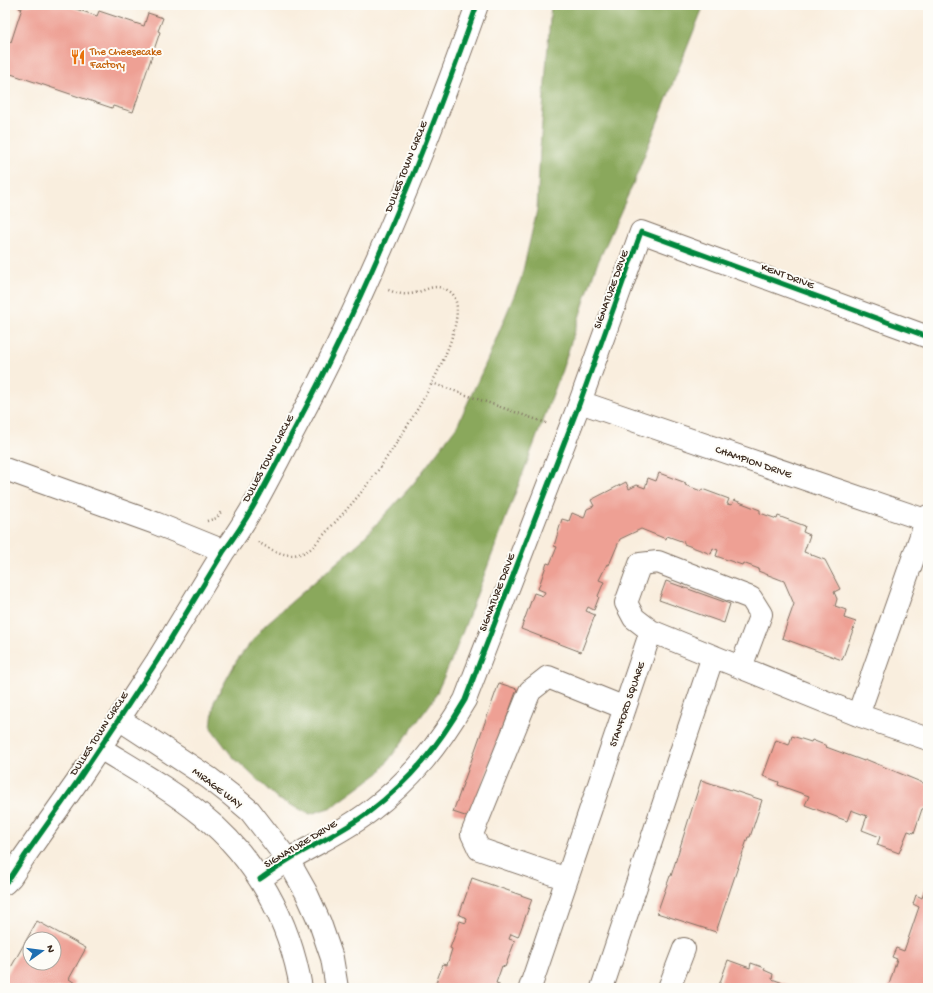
<svg xmlns="http://www.w3.org/2000/svg" width="933" height="993" font-family="'Gochi Hand',sans-serif">
	<style>
		.forest { fill: #8aa85b; stroke: #62693c }
		.building { fill: #eea094; fill-rule: evenodd }
		.lines { fill: none; stroke-linecap: round; stroke-linejoin: round }
		.minor-casing { stroke: #7e6f61; stroke-width: 24 }
		.path { stroke: #7e6f61; stroke-width: 2.5; stroke-dasharray: 1 3; stroke-linecap: butt }
		.minor { stroke: #fff; stroke-width: 22 }
		.cycleway-casing { stroke: #fdfcf7; stroke-width: 8 }
		.cycleway { stroke: #00873e; stroke-width: 5 }
		.labels { text-anchor: middle; stroke-width: 4; stroke-linejoin: round; paint-order: stroke }
		.food-label { font-size: 11px; fill: #c56008; stroke: #fdfcf7; text-anchor: start }
		.street-label { font-size: 11px; fill: #3b2a1e; stroke: #fdfcf7 }
	</style>
	<rect width="100%" height="100%" fill="#fdfcf7"/>
	<filter id="ink" filterUnits="userSpaceOnUse"><feTurbulence type="fractalNoise" baseFrequency=".025" numOctaves="2"/><feDisplacementMap in="SourceGraphic" scale="8" xChannelSelector="R" yChannelSelector="G"/><feConvolveMatrix kernelMatrix="1 2 1 2 8 2 1 2 1" color-interpolation-filters="sRGB"/></filter>
	<filter id="wash" filterUnits="userSpaceOnUse"><feTurbulence type="fractalNoise" baseFrequency=".012" numOctaves="4" result="noise"/><feDisplacementMap in="SourceGraphic" scale="16" xChannelSelector="R" yChannelSelector="G"/><feGaussianBlur stdDeviation="0.9" result="paint"/><feColorMatrix in="noise" values="0 0 0 0 0 0 0 0 0 0 0 0 0 0 0 0 0 1.4 0 .05"/><feComposite in="paint" operator="in"/></filter>
	<g filter="url(#wash)">
		<rect width="100%" height="100%" fill="#f9eede"/>
		<path class="forest" d="M551,5H704L633,184L595,269L561,373L455,652L434,699L379,773L332,807L310,814L278,799L232,756L211,728L214,702L237,660L265,625L359,543L413,484L457,426L486,363L521,279L537,210L540,149Z"/>
		<g id="blocks">
			<path class="building" d="M18,5H64L97,16L99,11L144,26L148,13L163,18L158,31L160,32L133,112L113,106L112,108L5,72V40L11,42L22,8L20,9Z
				M659,473L686,483L685,485L701,491L702,489L729,499L727,504L732,505L734,500L760,510V513L777,519L778,516L805,526L803,532L810,535L804,552L825,560L840,589L834,592L837,599L835,606L846,610L844,618L856,622L842,660L782,638L794,604L784,581L758,571L759,569L743,563L742,565L716,556L718,550L713,548L711,554L684,544V542L667,536L666,539L641,529L620,539L609,565L607,564L599,580L604,582L598,596L599,597L594,610L588,607L586,611L595,615L581,652L521,629L534,593L543,596L545,592L538,589L547,563L550,564L557,547L554,546L562,519L569,521L572,513L584,518L587,509L594,506L591,500L626,482L629,489L637,485L645,488L648,478L656,481Z
				M666,581L730,604L724,623L659,600Z
				M499,683L517,689L471,818L453,812Z
				M792,736L811,742L812,740L827,746L826,747L864,761L865,759L928,785V808L922,809L914,833L908,831L899,853L877,845L880,837L862,830L867,816L851,810L847,821L805,805L809,796L778,785L779,782L763,776L776,740L789,745Z
				M701,780L762,800L750,837H748L716,932L657,913L670,876H671Z
				M472,878L532,899L518,937L511,934L509,939L515,941L505,967L502,966L496,983L499,984L498,988H434L443,964L447,965L452,949L450,948L460,921L466,923L467,918L459,915Z
				M928,880V988H888L897,959L892,957L896,948L904,951L919,907L913,904L916,895L922,898Z
				M37,921L86,948L69,979L75,983L72,988H5V978ZM30,939H54V963H30Z
				M728,960L750,968L751,963L765,968L764,970L773,974L772,979L797,988H718Z"/>
		</g>
	</g>
	<g filter="url(#ink)">
		<use href="#blocks" fill-opacity="0" stroke="#7e6f61" stroke-width="1"/>
		<g class="lines">
			<g class="minor-casing">
				<path id="minor" d="M580,402L928,521
					M5,469L155,523L224,551
					M651,631L634,618L626,603L640,564L658,562L751,598L761,614L741,667
					M858,715L928,516
					M119,719L209,778L231,795L250,811L288,860L306,892L320,923L332,958L337,988
					M100,748C134,769 170,789 202,815C255,857 290,921 301,988
					M260,879C269,873 278,866 288,860C315,844 344,831 369,812C412,779 438,746 465,700L580,402L641,232L928,337
					M567,879L479,849L472,834L530,691L548,677L625,708
					M5,883L11,877L24,857L77,782L119,719L157,661L224,551C253,513 273,469 295,428C368,292 426,149 477,5
					M530,988L651,631L858,715L928,739
					M602,988L713,656
					M669,988L684,949"/>
			</g>
			<path class="path" d="M432,383L549,424
				M207,521L217,518L222,510
				M258,542C276,553 294,562 313,547C332,525 353,504 371,480C392,451 478,327 452,293C451,292 448,291 447,290C433,282 423,293 409,294C401,295 393,292 386,289"/>
			<use href="#minor" class="minor"/>
			<g class="cycleway-casing">
				<path id="cycleway" d="M260,879C269,873 278,866 288,860C315,844 344,831 369,812C412,779 438,746 465,700L580,402L641,232L928,337
					M5,883L11,877L24,857L77,782L119,719L157,661L224,551C253,513 273,469 295,428C368,292 426,149 477,5"/>
			</g>
			<use href="#cycleway" class="cycleway"/>
		</g>
	</g>
	<defs>
		<g id="restaurant-bare" transform="scale(1.2)"><path d="M-5-6h1v4h1v-4h1v4h1v-4h1v5L-1.5 .5V6h-2V.5L-5-1ZM5-6V6H3V1.5H1.5Q1.5-4 5-6Z" fill="#e8710a" stroke="#fdfcf7" stroke-width="2.5" paint-order="stroke"/></g>
	</defs>
	<g fill-rule="evenodd">
		<use href="#restaurant-bare" x="78" y="57"/>
	</g>
	<g class="labels">
		<g class="food-label">
			<text x="90" y="55">The Cheesecake<tspan x="90" dy="13">Factory</tspan></text>
		</g>
		<g class="street-label">
			<text transform="translate(405 166) rotate(-68)" y="4">DULLES TOWN CIRCLE</text>
			<text transform="translate(788 275) rotate(20)" y="4">KENT DRIVE</text>
			<text transform="translate(610 289) rotate(-70)" y="4">SIGNATURE DRIVE</text>
			<text transform="translate(267 458) rotate(-62)" y="4">DULLES TOWN CIRCLE</text>
			<text transform="translate(754 461) rotate(19)" y="4">CHAMPION DRIVE</text>
			<text transform="translate(496 592) rotate(-69)" y="4">SIGNATURE DRIVE</text>
			<text transform="translate(626 704) rotate(-71)" y="4">STANFORD SQUARE</text>
			<text transform="translate(98 733) rotate(-57)" y="4">DULLES TOWN CIRCLE</text>
			<text transform="translate(218 787) rotate(37)" y="4">MIRAGE WAY</text>
			<text transform="translate(300 843) rotate(-31)" y="4">SIGNATURE DRIVE</text>
		</g>
	</g>
	<rect width="933" height="993" fill="none" stroke="#fdfcf7" stroke-width="20"/>
	<g transform="translate(42 951) rotate(76)"><circle r="19" fill="#fdfcf7" stroke="#afa8a0"/>
	<path d="M0-3L7 15L0 10L-7 15Z" fill="#1f6fb2"/>
	<text y="-6" font-size="11" font-weight="bold" text-anchor="middle" fill="#3b2a1e">N</text>
	</g>
</svg>
